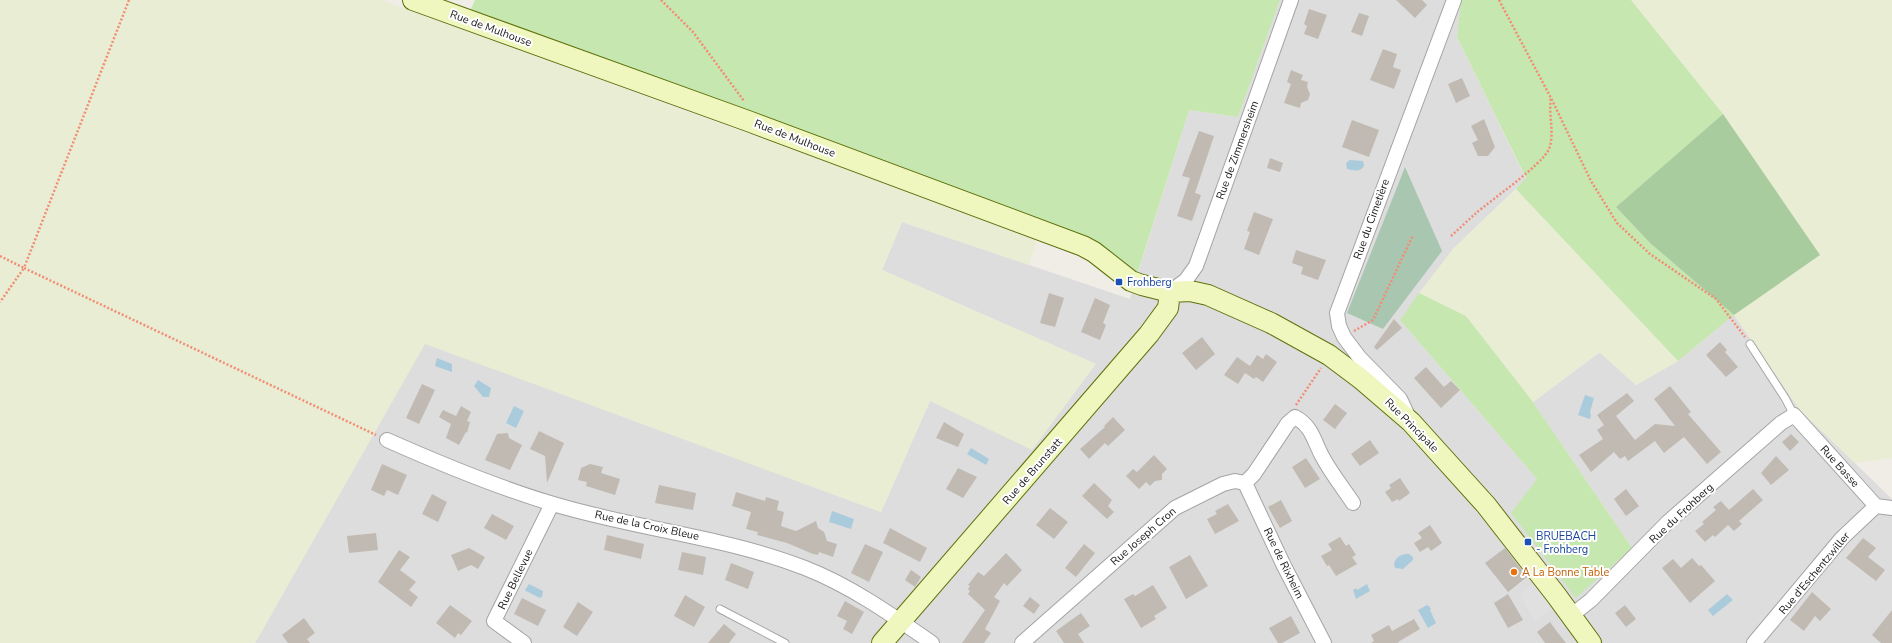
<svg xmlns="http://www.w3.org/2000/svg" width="1892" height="643" font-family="'Nunito Sans',sans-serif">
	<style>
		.residential { fill: #dedddd }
		.farmland { fill: #e9edd3 }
		.grass { fill: #c6e7b0 }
		.forest { fill: #a8cc9e }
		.cemetery { fill: #a9c7b0 }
		.parking { fill: #e0e0e0 }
		.water { fill: #aacbdb }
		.building { fill: #c0bab3 }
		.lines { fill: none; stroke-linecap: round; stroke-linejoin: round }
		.lane-casing { stroke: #a4a4a4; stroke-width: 9 }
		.street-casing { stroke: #a4a4a4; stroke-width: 16 }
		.secondary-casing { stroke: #5e720b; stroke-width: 22 }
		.path { stroke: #f28d75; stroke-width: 2.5; stroke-dasharray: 2 2; stroke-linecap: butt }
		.lane { stroke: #fff; stroke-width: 7 }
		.street { stroke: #fff; stroke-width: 14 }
		.secondary { stroke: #eff6be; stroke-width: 20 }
		.transit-dot { fill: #1a4fb4; stroke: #fff; stroke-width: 1.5 }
		.food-dot { fill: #e8710a; stroke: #fff; stroke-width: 1.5 }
		.labels { text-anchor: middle; stroke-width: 4; stroke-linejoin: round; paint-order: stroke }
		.street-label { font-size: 11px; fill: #202020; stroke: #fff }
		.transit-label { font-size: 11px; fill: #164399; stroke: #fff; text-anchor: start }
		.food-label { font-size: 11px; fill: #c56008; stroke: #fff; text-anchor: start }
	</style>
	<rect width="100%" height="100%" fill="#f0ede7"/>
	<path class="residential" d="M1280,0H1461L1457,37L1526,179L1453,249L1400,320L1537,479L1632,548L1533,402L1600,352L1636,385L1678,361L1734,315L1800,410L1892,499V643H255L425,343L881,512L930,401L1096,364L882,270L902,222L1130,299L1189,110L1238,117Z"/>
	<path class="farmland" d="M0,0H381L1037,239L1029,265L902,222L882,270L1096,364L1032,450L930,401L881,512L425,344L255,643H0Z
		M1631,0H1892V458L1855,463L1800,410L1734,315L1819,255L1723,114Z
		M1516,189L1678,361L1636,385L1599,352L1533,402L1466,316L1419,293L1453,249Z"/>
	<path class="grass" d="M475,0H1280L1238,117L1189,110L1138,272L1097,242L470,11Z
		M1461,0H1631L1723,114L1616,207L1650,243L1734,315L1678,361L1516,189L1526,178L1457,37Z
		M1419,293L1466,316L1533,402L1632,548L1576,598L1511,513L1537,479L1400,320Z"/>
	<path class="forest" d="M1723,114L1820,255L1734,315L1650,243L1616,207Z"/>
	<path class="cemetery" d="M1405,167L1442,251L1383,329L1347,313Z"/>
	<path class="parking" d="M1537,580L1557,607L1535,620L1519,594Z"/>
	<path class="water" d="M1350,160L1363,161L1364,165C1362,172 1354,171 1347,169L1346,163Z
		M437,358L452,364V372L435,366Z
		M478,380L491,388L489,397H483L474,386Z
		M1585,395L1594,398L1590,412L1591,415L1590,419L1578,415Z
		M514,406L524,411L516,428L506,423Z
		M971,448L989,459L986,465L967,454Z
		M832,511L854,519L851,529L829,522Z
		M1409,554L1413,557V560L1403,569L1395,568L1394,564C1396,556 1402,554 1409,554Z
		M529,584L543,591L542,597L540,598L526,591L525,590Z
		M1367,584L1370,591L1356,599L1353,590L1356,588L1357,590Z
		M1727,594L1733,600L1713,616L1708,610Z
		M1427,605L1429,606L1431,609L1430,610L1436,623L1428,628L1418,610Z"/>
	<path class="building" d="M1396,0H1422L1427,5L1415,18Z
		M1309,9L1327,15L1318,39L1304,34L1307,26L1304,24Z
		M1359,13L1369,16L1362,36L1351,32Z
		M1383,49L1397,54L1393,67L1401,70L1394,89L1370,80Z
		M1291,70L1303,75L1301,80L1308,82L1307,87L1310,94L1308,100L1301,103L1300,108L1284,103L1291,84L1287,82Z
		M1462,78L1470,96L1456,103L1448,84Z
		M1484,119L1495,147L1488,156H1478L1472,143L1478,140L1471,126Z
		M1352,120L1379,130L1369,157L1342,147Z
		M1199,131L1214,136L1195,193L1201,195L1192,221L1177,216L1190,178L1182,176Z
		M1270,158L1283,163L1280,172L1267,168Z
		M1254,212L1273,219L1259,255L1244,249L1250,232L1247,231Z
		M1296,250L1326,260L1318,280L1301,274L1303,267L1292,263Z
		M1049,293L1064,298L1055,327L1040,323Z
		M1095,298L1110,305L1103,323L1106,325L1100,340L1081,332Z
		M1394,319L1402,328L1377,350L1374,347Z
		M1202,337L1215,354L1196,370L1182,353Z
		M1720,342L1727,350L1725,352L1738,367L1726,377L1706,355Z
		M1266,354L1277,362L1263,382L1256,377L1254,379L1245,373L1238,384L1224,375L1237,357L1250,366L1257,355L1263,359Z
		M1426,367L1444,387L1451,381L1460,390L1441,408L1414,378Z
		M422,384L435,390L419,424L406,418Z
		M1670,386L1691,412L1688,414L1721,452L1707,464L1684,437L1664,453L1655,441L1628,461L1625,456L1620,459L1614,452L1591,472L1579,455L1603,439L1597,430L1604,425L1597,415L1627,393L1634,401L1616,416L1635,440L1655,424L1675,426L1654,399Z
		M1335,404L1347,413L1335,429L1323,420Z
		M461,406L471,412L467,421L470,422L467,433L466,432L459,445L446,438L451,424L439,417L443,410L456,416Z
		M1113,417L1125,430L1108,446L1105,443L1089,459L1080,449L1105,427L1104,426Z
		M944,422L964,434L958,447L936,438Z
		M539,431L564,443L547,483L545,456L530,449Z
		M508,433L509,438L522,445L510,470L485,460L497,434Z
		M1791,434L1799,442L1790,451L1782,442Z
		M1370,440L1379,453L1360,466L1351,454Z
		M1154,455L1167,469L1162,474V480L1155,481L1150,486L1146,482L1139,489L1126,476L1133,469L1137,472Z
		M1776,456L1789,470L1771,485L1761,473Z
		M1306,458L1320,479L1305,488L1292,467Z
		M382,464L407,475L398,495L387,490L384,496L371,490Z
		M590,464L603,467L601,473L620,479L615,495L586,486L587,482L578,480L581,468Z
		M958,468L977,477L963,498L946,489Z
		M1400,478L1410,493L1399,501L1398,499L1392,502L1385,492L1391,488L1389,485Z
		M1094,483L1112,500L1108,506L1114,512L1107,519L1082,496Z
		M659,485L696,493L693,510L655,503Z
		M1626,489L1639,506L1626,516L1614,499Z
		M1753,489L1763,500L1739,521L1742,524L1734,531L1728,525L1715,537L1713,535L1705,542L1695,531L1704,524L1702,522L1716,510L1713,507L1721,501L1729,510Z
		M736,492L765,501L766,497L779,501L777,510L784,512L781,526L796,531L816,521L818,528L824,532L827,541L837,544L833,557L819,552L818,555L813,554L787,543L757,535L758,532L746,529L751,512L732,506Z
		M432,494L447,502L438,522L422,514Z
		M1281,500L1292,521L1280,528L1268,507Z
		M1228,504L1239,521L1215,534L1207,519L1217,514L1215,511Z
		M1050,508L1068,522L1054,539L1036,525Z
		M492,514L514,526L506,540L484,528Z
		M1430,525L1442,543L1431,551L1428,547L1420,552L1414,543L1422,538L1418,533Z
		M890,528L927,548L920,562L883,543Z
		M376,533L378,550L349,553L347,536Z
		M607,535L644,544L641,559L604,550Z
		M1340,537L1346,546L1349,544L1356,555L1352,557L1357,564L1336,576L1329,565L1327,566L1321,556L1332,550L1328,544Z
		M1863,538L1876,548L1868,557L1885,570L1876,581L1846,558Z
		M865,544L883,552L869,582L851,573Z
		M1084,544L1095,553L1076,577L1065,568Z
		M469,548L485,557L478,569L471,565L458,571L451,555Z
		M1505,548L1527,577L1508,592L1485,563Z
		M399,550L410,557L400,570L416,582L409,590L418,597L411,607L378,582Z
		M682,552L706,557L703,575L678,570Z
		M1006,553L1022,570L1007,586L1004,583L985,610L968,594L970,591L968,589L970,586L968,585L978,572L984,576Z
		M1190,555L1208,586L1186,599L1169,567Z
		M1692,558L1699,566L1701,565L1715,581L1690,603L1662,568L1673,559L1681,568Z
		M731,563L754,572L748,589L725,580Z
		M911,570L921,577L915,587L905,580Z
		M1153,585L1167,608L1154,616L1156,619L1141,628L1124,599L1133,594L1135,596Z
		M1812,592L1831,609L1820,621L1815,616L1804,631L1790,620Z
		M1508,594L1523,620L1508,628L1494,603Z
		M685,595L705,607L694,627L674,616Z
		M994,597L1000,601L985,629L991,633L984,643H962Z
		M1030,597L1040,605L1034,614L1023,606Z
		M522,598L546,610L538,626L514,614Z
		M845,601L864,612L852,634L843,629L847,621L837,616Z
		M578,602L593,612L577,636L563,627Z
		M450,605L472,621L461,635L458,633L455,638L436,623Z
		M1625,605L1636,619L1626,627L1615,613Z
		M1892,610V643H1881L1872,635Z
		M1081,613L1090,626L1078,634L1084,643H1064L1056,631Z
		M1291,616L1300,633L1282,643H1278L1269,628Z
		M304,618L315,633L307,639L310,643H288L282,635Z
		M1414,619L1420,629L1398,642L1399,643H1371L1374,641L1371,635L1389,625L1392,631Z
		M1550,622L1558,633L1566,643H1545L1537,632Z
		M724,624L736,634L729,643H708Z"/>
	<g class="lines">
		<g class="lane-casing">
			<path id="lane" d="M1750,344L1785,398L1794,415
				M720,609L785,643"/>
		</g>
		<g class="street-casing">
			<path id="street" d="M1170,292L1186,280L1196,266L1291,0
				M1408,416L1400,399L1359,357L1344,337L1339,326L1337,313L1454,0
				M387,440C441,464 494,486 550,503C634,529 723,536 805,568C851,586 892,615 932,643
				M1245,483L1284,566L1324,643
				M1572,615L1591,600L1668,522L1781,423L1794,415L1876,506L1892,508
				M524,643L494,621L552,504
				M1022,643L1175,508L1223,484L1235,481L1245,483L1254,474L1288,423L1295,417C1312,426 1314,441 1322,456C1331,473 1343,488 1353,503
				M1754,643L1842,538L1876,506"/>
		</g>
		<g class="secondary-casing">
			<path id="secondary" d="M413,0L748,121L1083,246L1094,252L1131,281L1142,285L1170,292L1190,291L1208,295L1271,323L1329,355L1361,379L1411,422L1486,505L1556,595L1591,643
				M882,643L1149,334L1168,308L1170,292"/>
		</g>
		<path class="path" d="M129,0L24,268L376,435
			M661,0L693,32L744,101
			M1499,0L1551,98L1591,181L1617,223L1650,254L1716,299L1745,337
			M1451,236C1459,229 1467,221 1475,214C1491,200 1542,165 1549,149C1555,133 1548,115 1551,98
			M0,256L24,268L0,302
			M1354,331L1373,320L1413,235
			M1296,405L1321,368"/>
		<use href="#lane" class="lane"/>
		<use href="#street" class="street"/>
		<use href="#secondary" class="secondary"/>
	</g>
	<g class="transit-dot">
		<rect x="1115" y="278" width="8" height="8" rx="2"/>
		<rect x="1524" y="538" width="8" height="8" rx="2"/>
	</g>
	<circle class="food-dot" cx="1514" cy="572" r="4"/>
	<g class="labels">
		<g class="street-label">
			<text transform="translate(491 28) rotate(20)" y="4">Rue de Mulhouse</text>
			<text transform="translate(795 138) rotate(21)" y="4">Rue de Mulhouse</text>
			<text transform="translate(1237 150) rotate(-70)" y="4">Rue de Zimmersheim</text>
			<text transform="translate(1371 219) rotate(-70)" y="4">Rue du Cimetière</text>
			<text transform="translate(1412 425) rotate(45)" y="4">Rue Principale</text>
			<text transform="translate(1840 466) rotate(48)" y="4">Rue Basse</text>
			<text transform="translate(1032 471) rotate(-49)" y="4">Rue de Brunstatt</text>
			<text transform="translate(1681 513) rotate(-43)" y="4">Rue du Frohberg</text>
			<text transform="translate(647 525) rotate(12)" y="4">Rue de la Croix Bleue</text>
			<text transform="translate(1143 536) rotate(-41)" y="4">Rue Joseph Cron</text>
			<text transform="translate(1284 563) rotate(64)" y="4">Rue de Rixheim</text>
			<text transform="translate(1814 573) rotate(-50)" y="4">Rue d'Eschentzwiller</text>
			<text transform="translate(515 579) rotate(-64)" y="4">Rue Bellevue</text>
		</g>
		<g class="transit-label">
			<text x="1127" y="286">Frohberg</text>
			<text x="1536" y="540">BRUEBACH<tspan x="1536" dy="13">- Frohberg</tspan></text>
		</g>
		<g class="food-label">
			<text x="1522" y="576">A La Bonne Table</text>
		</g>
	</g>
</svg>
